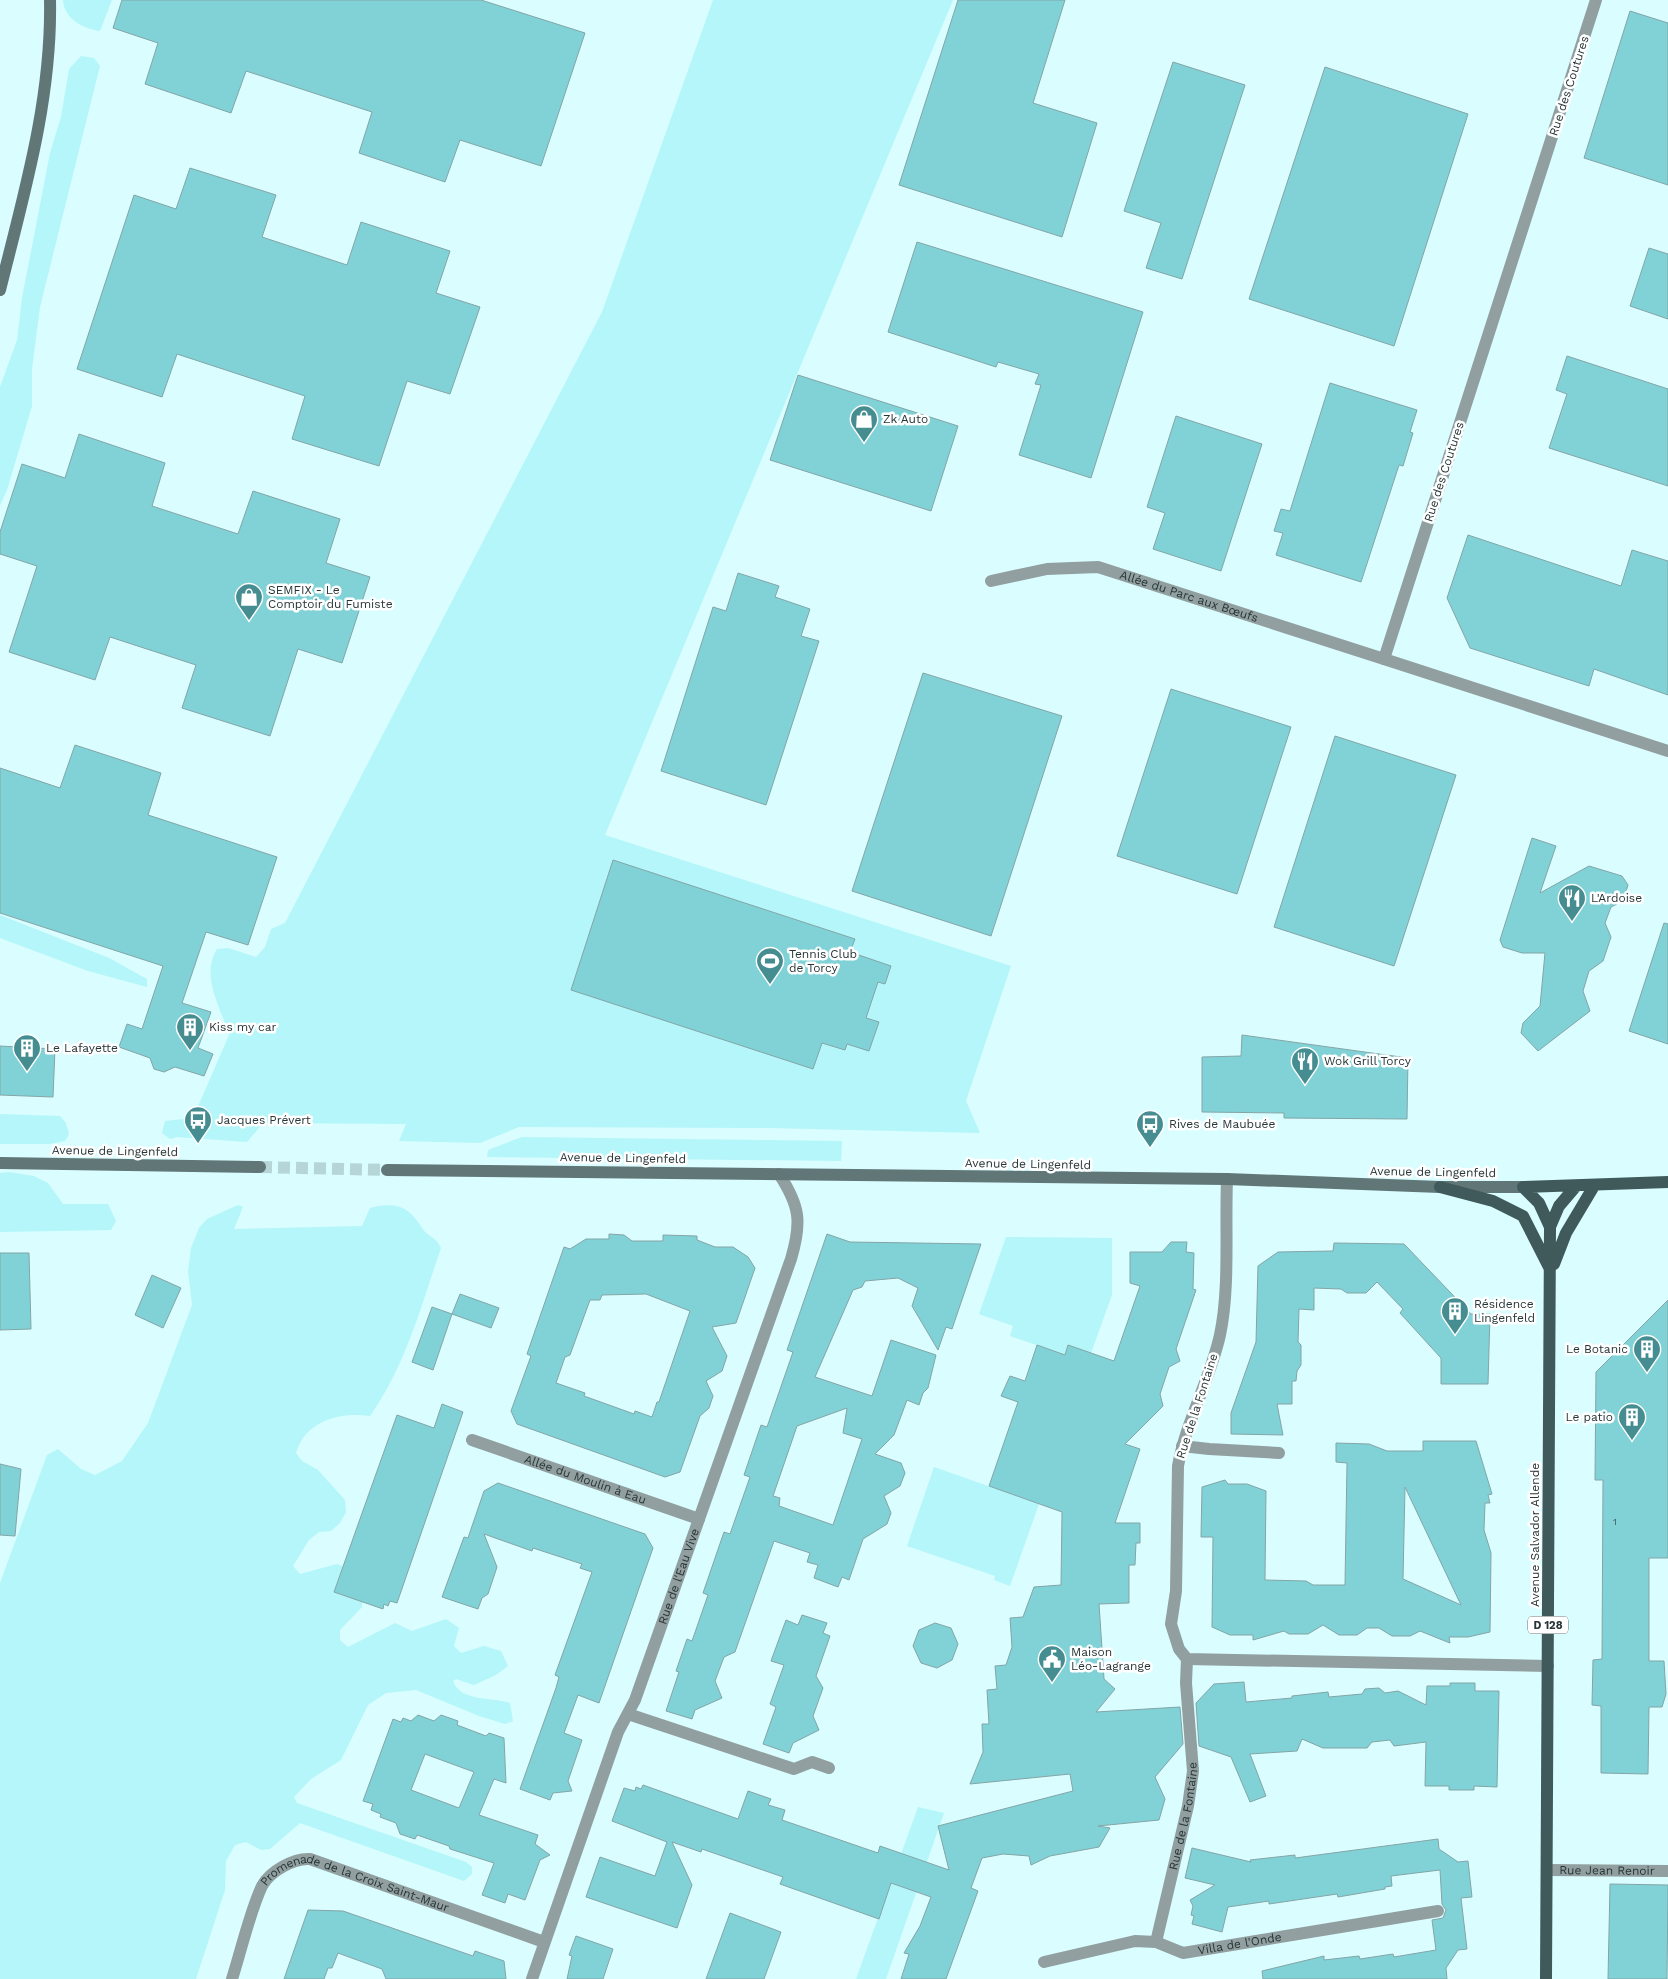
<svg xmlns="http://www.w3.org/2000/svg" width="1668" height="1979" font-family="'Work Sans',sans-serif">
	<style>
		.green { fill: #b4f6f9 }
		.building { fill: #81d2d6; stroke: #83a5a7; fill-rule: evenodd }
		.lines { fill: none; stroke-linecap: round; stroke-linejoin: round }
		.secondary-tunnel { stroke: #b6d5d7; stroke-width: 12; stroke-dasharray: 12 6; stroke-linecap: butt }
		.street { stroke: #919fa0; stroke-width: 12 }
		.secondary { stroke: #617677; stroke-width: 12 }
		.primary { stroke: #405a5b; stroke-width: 12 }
		.labels { text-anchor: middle; stroke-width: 5; stroke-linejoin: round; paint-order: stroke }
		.number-label { font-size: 10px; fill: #3e5c5e }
		.shield { fill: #fff; stroke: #687272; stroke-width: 1 }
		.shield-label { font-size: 11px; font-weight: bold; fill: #273536 }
		.street-label { font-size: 12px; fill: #273536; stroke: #fff }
		.poi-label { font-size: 12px; fill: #273536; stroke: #fff; text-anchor: start }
	</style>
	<rect width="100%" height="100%" fill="#dafdff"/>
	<path class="green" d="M63,0H112L100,31C84,29 64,19 63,0Z
		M713,0H953L605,835L1011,966L966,1101L980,1133L768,1128L519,1127L480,1143L399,1141L406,1124L263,1123L247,1142L177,1137L170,1139L162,1133L165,1121L193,1118L229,1035C221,1007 200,977 217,949L228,948L256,957L265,947L271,929L285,923L602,312Z
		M81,56L94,58L100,66L40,307L32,369V406L7,490L0,505V387L17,340L22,298L50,153L61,117L69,69Z
		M0,915L109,958L147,979V987L88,971L0,938Z
		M0,1114L60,1116L66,1123L69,1134L65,1141L50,1144H0Z
		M522,1137L842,1141L841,1161L487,1157L488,1150Z
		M9,1172L34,1176L48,1183L63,1204H108L116,1221L111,1230L0,1232V1173Z
		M238,1205L243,1207L234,1229L362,1226L370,1208C385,1204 402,1203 413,1216C418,1221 421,1227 425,1232C432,1238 437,1239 441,1248C421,1306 406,1365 370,1416C340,1412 306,1420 296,1453L302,1461L318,1470L345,1500L346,1512L340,1523L331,1531L319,1532L309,1540L293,1566L300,1574L337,1564L343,1566L335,1592L362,1601V1607L340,1630V1640L348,1647L395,1623L412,1631L446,1619L459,1628L454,1646L461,1653L484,1646L501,1651L508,1666L496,1675L474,1685L456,1679L453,1681C460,1702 493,1697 510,1703L513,1721L505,1724L479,1716L416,1690L386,1693L368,1705L341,1760L311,1779L294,1797L297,1803L466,1862L472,1867V1874L464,1881L300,1823L270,1849L261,1850L246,1842L235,1845L226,1861L225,1890L196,1979H0V1583L47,1455L58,1449L81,1469L95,1475L122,1461L148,1423L192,1305L188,1271L191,1248L199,1228L207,1219Z
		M1006,1237L1112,1238V1295L1091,1353L1065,1355L1010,1336L1013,1326L979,1314Z
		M934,1467L1039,1504L1010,1586L994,1580L995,1576L907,1546Z
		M918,1807L944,1813L886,1979H856Z"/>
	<path class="building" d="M122,0H481L585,33L541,166L460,140L445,182L359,153L372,112L246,71L231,113L145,84L158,43L113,28Z
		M958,0H1065L1033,103L1097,123L1062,237L899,185Z
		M1630,11L1668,23V185L1584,158Z
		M1173,62L1245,85L1182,279L1146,268L1161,223L1124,211Z
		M1325,67L1468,114L1394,346L1249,299Z
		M190,168L276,195L262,237L347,265L361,222L450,251L436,293L480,307L450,394L407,381L379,466L292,439L305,396L177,354L162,397L77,369L134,195L176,209Z
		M917,242L1143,312L1091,478L1019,455L1041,385L1035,384L1039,374L998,362L996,367L888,332Z
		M1649,248L1668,254V319L1630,306Z
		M1567,356L1668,389V486L1549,448L1567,394L1556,390Z
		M798,375L958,426L931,511L770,460Z
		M1330,383L1417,410L1410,432L1413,433L1403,466L1399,465L1361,582L1276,555L1283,533L1274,531L1281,509L1290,511Z
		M1176,416L1262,444L1221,571L1153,549L1165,513L1147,507Z
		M79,434L165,463L152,506L238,534L253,491L340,519L326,563L370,577L342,663L298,649L270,736L182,708L196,665L110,637L95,680L9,652L37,566L0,554V532L22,464L65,478Z
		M1468,535L1621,586L1632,550L1668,561V695L1594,669L1589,686L1470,648L1447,598Z
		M738,573L779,586L775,597L810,609L801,636L819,641L766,805L661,771L713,607L726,611Z
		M923,673L1062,716L991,936L852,891Z
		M1171,689L1291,727L1237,894L1117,856Z
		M1335,736L1456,775L1394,966L1274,927Z
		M75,745L161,773L148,815L277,857L248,945L206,932L182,1003L211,1012L198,1048L213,1054L204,1076L175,1067L164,1072L154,1069L150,1058L119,1047L127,1024L142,1029L163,966L0,913V768L60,788Z
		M1532,838L1556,846L1540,893L1589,866L1622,876L1628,885L1623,901L1611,907L1605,923L1611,937L1603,961L1589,971L1583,991L1590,1011L1538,1051L1521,1033L1523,1023L1540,1006L1545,953H1522L1503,947L1500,940Z
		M613,860L855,939L850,952L891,966L885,984L878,982L866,1018L879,1022L869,1051L847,1044L845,1050L822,1043L813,1069L571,990Z
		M1664,923L1668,924V1044L1629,1031Z
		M1242,1035L1408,1058L1407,1119L1284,1118V1113L1202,1112V1057L1241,1056Z
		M0,1046L55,1049L53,1097L0,1095Z
		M609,1234L624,1235L632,1241H663V1235L697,1236V1240L715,1247H733L748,1257L755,1268L736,1323L712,1327L727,1356L722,1371L706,1381L713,1396L709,1408L700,1416L680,1472L665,1477L517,1424L511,1411L531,1356L527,1354L564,1247L570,1249L586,1239H609ZM646,1294L690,1311L659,1402H657L652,1417L635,1411L634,1414L584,1396L585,1393L556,1383L565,1357L570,1355L590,1300H600L602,1295Z
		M827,1234L850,1242L981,1244L952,1329L946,1327L938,1350L912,1306L918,1288L898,1278L865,1281L862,1287L853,1290L815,1377L872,1396L891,1340L936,1355L928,1388L923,1393L919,1405L907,1400L894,1435L875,1454L901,1463L905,1473L900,1486L884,1496L891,1513L887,1524L863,1539L849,1580L842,1577L838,1587L814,1578L818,1565L807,1562L810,1553L774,1541L735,1652L724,1657L715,1681L722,1698L695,1710L692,1719L666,1711L679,1672L676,1671L687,1639L692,1641L708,1595L703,1593L724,1532L730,1534L750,1477L744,1475L761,1425L767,1427L793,1352L787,1350ZM847,1408L843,1433L862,1439L833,1525L779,1506L780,1498L773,1496L797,1426Z
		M1171,1242H1187L1186,1252L1194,1253L1193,1289L1196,1290L1176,1349L1180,1361L1169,1367L1160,1394L1163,1406L1125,1444L1140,1449L1115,1523H1140V1543H1136L1135,1565H1129V1603L1099,1604L1104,1679L1115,1689L1096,1712L1180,1707L1183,1744L1155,1777L1165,1799L1159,1820L1098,1826L1110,1828L1099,1847L1050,1856L1031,1865L1029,1856L1003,1854L982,1858L971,1888L978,1891L946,1979H901L909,1954L904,1953L920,1926L931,1897L891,1883L879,1919L780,1884L783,1877L702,1849L701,1852L672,1842L692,1885L677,1928L586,1897L600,1857L655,1876L667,1842L612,1821L624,1788L635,1791L636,1787L641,1789L643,1785L738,1819L748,1791L771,1799L768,1805L785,1810L782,1820L878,1853L880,1846L949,1870L938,1826L1073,1791L1070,1774L970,1784L983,1752L982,1724H989L987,1690L997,1689L995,1666L1006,1665L1012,1647L1010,1618L1023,1617L1034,1587L1061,1585L1062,1512L989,1486L1018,1402L1001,1396L1010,1376L1025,1381L1037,1345L1065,1355L1068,1345L1114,1361L1140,1286L1130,1283V1252H1162Z
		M1334,1243L1404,1244L1471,1314H1490L1488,1384H1441V1358L1400,1313L1403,1309L1377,1282L1366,1293H1347L1341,1289L1314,1288V1310L1299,1309L1298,1342L1301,1345V1365L1297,1371L1296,1381H1292V1404H1277L1283,1435L1231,1434V1413L1256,1342L1258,1266L1278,1252L1333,1251Z
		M0,1253H29L31,1329L0,1330Z
		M152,1275L181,1288L163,1328L135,1315Z
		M460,1294L499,1308L491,1328L452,1314Z
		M1668,1300V1558H1649V1661H1664L1666,1694L1662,1707H1649L1648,1774L1601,1773V1706L1592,1705L1593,1660L1602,1659L1603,1480H1595L1596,1372Z
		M432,1307L452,1314L433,1370L412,1362Z
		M442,1404L463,1412L397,1603L390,1601L388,1606L384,1604L383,1609L334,1592L397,1415L434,1428Z
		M1423,1441H1476L1492,1494L1488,1495L1490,1503H1485L1484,1530L1491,1553L1490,1632L1468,1637H1449L1450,1643L1420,1631L1410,1636H1392L1379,1628H1367L1357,1635H1339L1323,1625L1308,1634H1289L1284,1631L1253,1640V1635H1230L1212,1627L1213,1537H1201L1202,1487L1225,1480L1228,1484H1247L1266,1491L1265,1580L1306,1581L1313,1585H1345L1347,1463L1336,1462V1443L1369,1444L1387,1451H1423ZM1405,1487L1461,1605L1403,1579Z
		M0,1464L21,1469L15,1536L0,1535Z
		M498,1483L645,1534L653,1548L599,1703L578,1695L564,1733L582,1740L568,1781L572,1791L553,1793L550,1800L520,1789L556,1688L559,1677L555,1675L592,1572L580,1568L582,1564L533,1548L532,1551L484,1534L497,1567L488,1594L482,1598L478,1609L442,1597L464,1537L468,1538L484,1491Z
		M802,1615L827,1623L823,1633L830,1636L816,1676L823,1688L813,1716L819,1730L793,1743L789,1753L763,1744L776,1707L770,1704L784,1665L771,1661L786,1620L798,1625Z
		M935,1623L951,1628L958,1644L952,1660L937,1668L921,1663L913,1646L919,1630Z
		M1244,1682L1246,1702L1292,1698V1696L1328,1692L1329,1697L1362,1694L1365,1689L1379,1688L1385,1693L1398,1691L1426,1705L1427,1686H1450V1683H1475V1691H1499L1497,1787L1474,1786V1790H1449V1786H1425L1426,1742L1394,1746L1390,1740L1372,1742L1367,1748H1323L1302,1739L1297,1751L1250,1754L1266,1796L1250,1802L1231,1757L1199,1746L1196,1703L1214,1684Z
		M418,1715L434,1721L441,1715L458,1721L457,1725L486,1736L489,1733L504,1738L506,1783L494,1779L479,1815L538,1835L535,1844L550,1855L540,1860L525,1900L508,1894L505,1903L482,1895L494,1863L450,1849L449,1846L417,1835L415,1839L400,1834L396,1823L380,1817L381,1814L371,1810L373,1804L363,1801L393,1719L401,1722L403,1718L411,1721ZM425,1754L474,1772L459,1808L411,1790Z
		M1438,1839L1439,1849L1458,1862L1468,1861L1472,1897L1461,1898L1467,1949L1458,1950L1446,1968L1447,1979H1263L1262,1971L1324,1956V1960L1359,1956L1360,1959L1393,1954L1394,1957L1436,1950L1432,1920L1443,1918L1446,1910L1442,1904L1440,1870L1391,1876L1392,1886L1385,1887V1889L1338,1897L1337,1894L1269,1904V1901L1228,1907L1222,1932L1192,1924L1194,1916L1191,1915L1193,1906L1190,1900L1215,1885L1185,1878L1192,1848L1251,1862L1250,1860L1295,1855V1858Z
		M1610,1884L1668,1885L1667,1979H1608Z
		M308,1910L343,1911L473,1956L475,1951L504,1961L506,1979H386L382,1969L338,1953L332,1968H328L324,1979H284Z
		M730,1913L781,1932L764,1979H706Z
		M576,1936L613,1949L603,1979H567L572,1956L569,1955Z"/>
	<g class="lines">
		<path class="secondary-tunnel" d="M260,1167L387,1170"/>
		<g class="street">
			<path d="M1596,0L1384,659L1668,751"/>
			<path id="s1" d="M991,581L1047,569L1098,567L1384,659"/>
			<path d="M1227,1179C1225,1229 1230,1288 1220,1335C1210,1380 1186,1421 1178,1466L1176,1591L1171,1624L1179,1649L1187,1659L1548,1666"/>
			<path id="s2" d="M472,1440L699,1519"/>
			<path d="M1182,1446L1209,1449L1279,1453"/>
			<path d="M628,1714L794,1769L812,1762L829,1768"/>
			<path id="s3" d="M1547,1870L1668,1871"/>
			<path id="s4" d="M1156,1942L1188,1806L1193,1771L1186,1683L1187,1659"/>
			<path id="s5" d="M1044,1962L1135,1941L1156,1942L1183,1953L1438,1911"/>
			<path id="s6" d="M232,1979C241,1951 250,1911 262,1886C270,1871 294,1858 310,1859L544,1942"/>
			<path id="s7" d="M532,1979L618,1732L635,1700L791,1259C802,1222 800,1206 779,1174"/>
		</g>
		<path class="secondary" d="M0,290C24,194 52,99 50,0
			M0,1163L260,1167
			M387,1170L1227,1179L1440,1187H1523"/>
		<path class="primary" d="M1440,1187L1493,1201L1523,1216L1550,1269
			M1523,1187L1539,1203L1550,1227L1546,1979
			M1523,1187L1668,1182
			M1550,1227L1559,1206L1576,1186
			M1554,1264L1566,1233L1594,1186"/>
	</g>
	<defs>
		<g id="shop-pin" transform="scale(1.4375)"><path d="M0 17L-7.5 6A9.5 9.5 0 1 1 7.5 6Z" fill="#458d91" stroke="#fff"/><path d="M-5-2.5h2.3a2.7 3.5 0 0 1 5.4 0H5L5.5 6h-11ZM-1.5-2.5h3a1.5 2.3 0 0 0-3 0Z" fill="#fff"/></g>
		<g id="restaurant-pin" transform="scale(1.4375)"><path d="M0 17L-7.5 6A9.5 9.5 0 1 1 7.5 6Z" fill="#458d91" stroke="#fff"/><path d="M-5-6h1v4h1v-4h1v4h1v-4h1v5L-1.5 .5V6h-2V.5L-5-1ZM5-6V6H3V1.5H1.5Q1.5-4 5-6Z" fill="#fff"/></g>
		<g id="stadium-pin" transform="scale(1.4375)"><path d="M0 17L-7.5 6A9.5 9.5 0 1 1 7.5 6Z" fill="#458d91" stroke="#fff"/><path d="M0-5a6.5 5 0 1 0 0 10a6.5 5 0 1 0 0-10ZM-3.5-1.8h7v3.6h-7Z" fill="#fff"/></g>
		<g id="building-pin" transform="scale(1.4375)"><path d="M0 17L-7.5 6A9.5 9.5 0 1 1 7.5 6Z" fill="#458d91" stroke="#fff"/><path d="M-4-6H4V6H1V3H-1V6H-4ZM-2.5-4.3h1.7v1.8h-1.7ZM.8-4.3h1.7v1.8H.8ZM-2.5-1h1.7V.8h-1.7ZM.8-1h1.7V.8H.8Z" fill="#fff"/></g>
		<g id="bus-pin" transform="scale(1.4375)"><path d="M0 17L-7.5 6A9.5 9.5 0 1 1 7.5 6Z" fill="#458d91" stroke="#fff"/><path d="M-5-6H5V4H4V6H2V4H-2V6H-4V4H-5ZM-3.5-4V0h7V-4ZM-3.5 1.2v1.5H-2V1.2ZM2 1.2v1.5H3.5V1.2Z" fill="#fff"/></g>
		<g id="civic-pin" transform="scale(1.4375)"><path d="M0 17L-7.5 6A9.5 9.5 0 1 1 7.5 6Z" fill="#458d91" stroke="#fff"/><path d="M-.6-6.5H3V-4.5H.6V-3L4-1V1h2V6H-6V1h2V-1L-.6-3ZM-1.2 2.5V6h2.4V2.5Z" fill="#fff"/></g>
	</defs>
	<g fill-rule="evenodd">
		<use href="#shop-pin" x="864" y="419"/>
		<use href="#shop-pin" x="249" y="597"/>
		<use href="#restaurant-pin" x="1572" y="898"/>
		<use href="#stadium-pin" x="770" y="961"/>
		<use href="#building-pin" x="190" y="1027"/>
		<use href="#building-pin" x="27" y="1048"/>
		<use href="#restaurant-pin" x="1305" y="1061"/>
		<use href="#bus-pin" x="198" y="1120"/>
		<use href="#bus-pin" x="1150" y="1124"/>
		<use href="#building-pin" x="1455" y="1311"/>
		<use href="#building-pin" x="1647" y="1349"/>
		<use href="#building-pin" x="1632" y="1417"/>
		<use href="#civic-pin" x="1052" y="1659"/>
	</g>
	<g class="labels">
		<g class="number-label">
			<text x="1615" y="1525">1</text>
		</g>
		<rect class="shield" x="1528" y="1616.5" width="40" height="17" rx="4"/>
		<g class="shield-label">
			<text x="1548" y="1629">D 128</text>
		</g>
		<g class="street-label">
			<text transform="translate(1569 86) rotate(-72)" y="4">Rue des Coutures</text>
			<text transform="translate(1444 472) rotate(-72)" y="4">Rue des Coutures</text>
			<text dy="4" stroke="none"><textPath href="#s1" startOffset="204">Allée du Parc aux Bœufs</textPath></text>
			<text transform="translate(115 1151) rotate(1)" y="4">Avenue de Lingenfeld</text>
			<text transform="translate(623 1158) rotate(1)" y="4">Avenue de Lingenfeld</text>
			<text transform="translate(1028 1164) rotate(1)" y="4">Avenue de Lingenfeld</text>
			<text transform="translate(1433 1172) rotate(1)" y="4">Avenue de Lingenfeld</text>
			<text transform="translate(1197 1406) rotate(-72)" y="4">Rue de la Fontaine</text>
			<text dy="4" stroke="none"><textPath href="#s2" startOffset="120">Allée du Moulin à Eau</textPath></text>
			<text transform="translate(1535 1535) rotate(-90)" y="4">Avenue Salvador Allende</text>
			<text dy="4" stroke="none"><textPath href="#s7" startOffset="429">Rue de l'Eau Vive</textPath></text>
			<text dy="4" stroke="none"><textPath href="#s4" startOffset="129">Rue de la Fontaine</textPath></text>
			<text dy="4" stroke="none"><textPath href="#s3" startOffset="60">Rue Jean Renoir</textPath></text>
			<text dy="4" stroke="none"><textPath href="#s6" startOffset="201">Promenade de la Croix Saint-Maur</textPath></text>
			<text dy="4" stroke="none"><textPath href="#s5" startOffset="201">Villa de l'Onde</textPath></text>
		</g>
		<g class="poi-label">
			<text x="883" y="423">Zk Auto</text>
			<text x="268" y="594">SEMFIX - Le<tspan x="268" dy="14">Comptoir du Fumiste</tspan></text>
			<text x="1591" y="902">L'Ardoise</text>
			<text x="789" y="958">Tennis Club<tspan x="789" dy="14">de Torcy</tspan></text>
			<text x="209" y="1031">Kiss my car</text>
			<text x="46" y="1052">Le Lafayette</text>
			<text x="1324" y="1065">Wok Grill Torcy</text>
			<text x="217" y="1124">Jacques Prévert</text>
			<text x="1169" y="1128">Rives de Maubuée</text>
			<text x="1474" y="1308">Résidence<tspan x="1474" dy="14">Lingenfeld</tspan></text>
			<text x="1628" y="1353" text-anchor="end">Le Botanic</text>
			<text x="1613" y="1421" text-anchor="end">Le patio</text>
			<text x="1071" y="1656">Maison<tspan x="1071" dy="14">Léo-Lagrange</tspan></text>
		</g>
	</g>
</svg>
